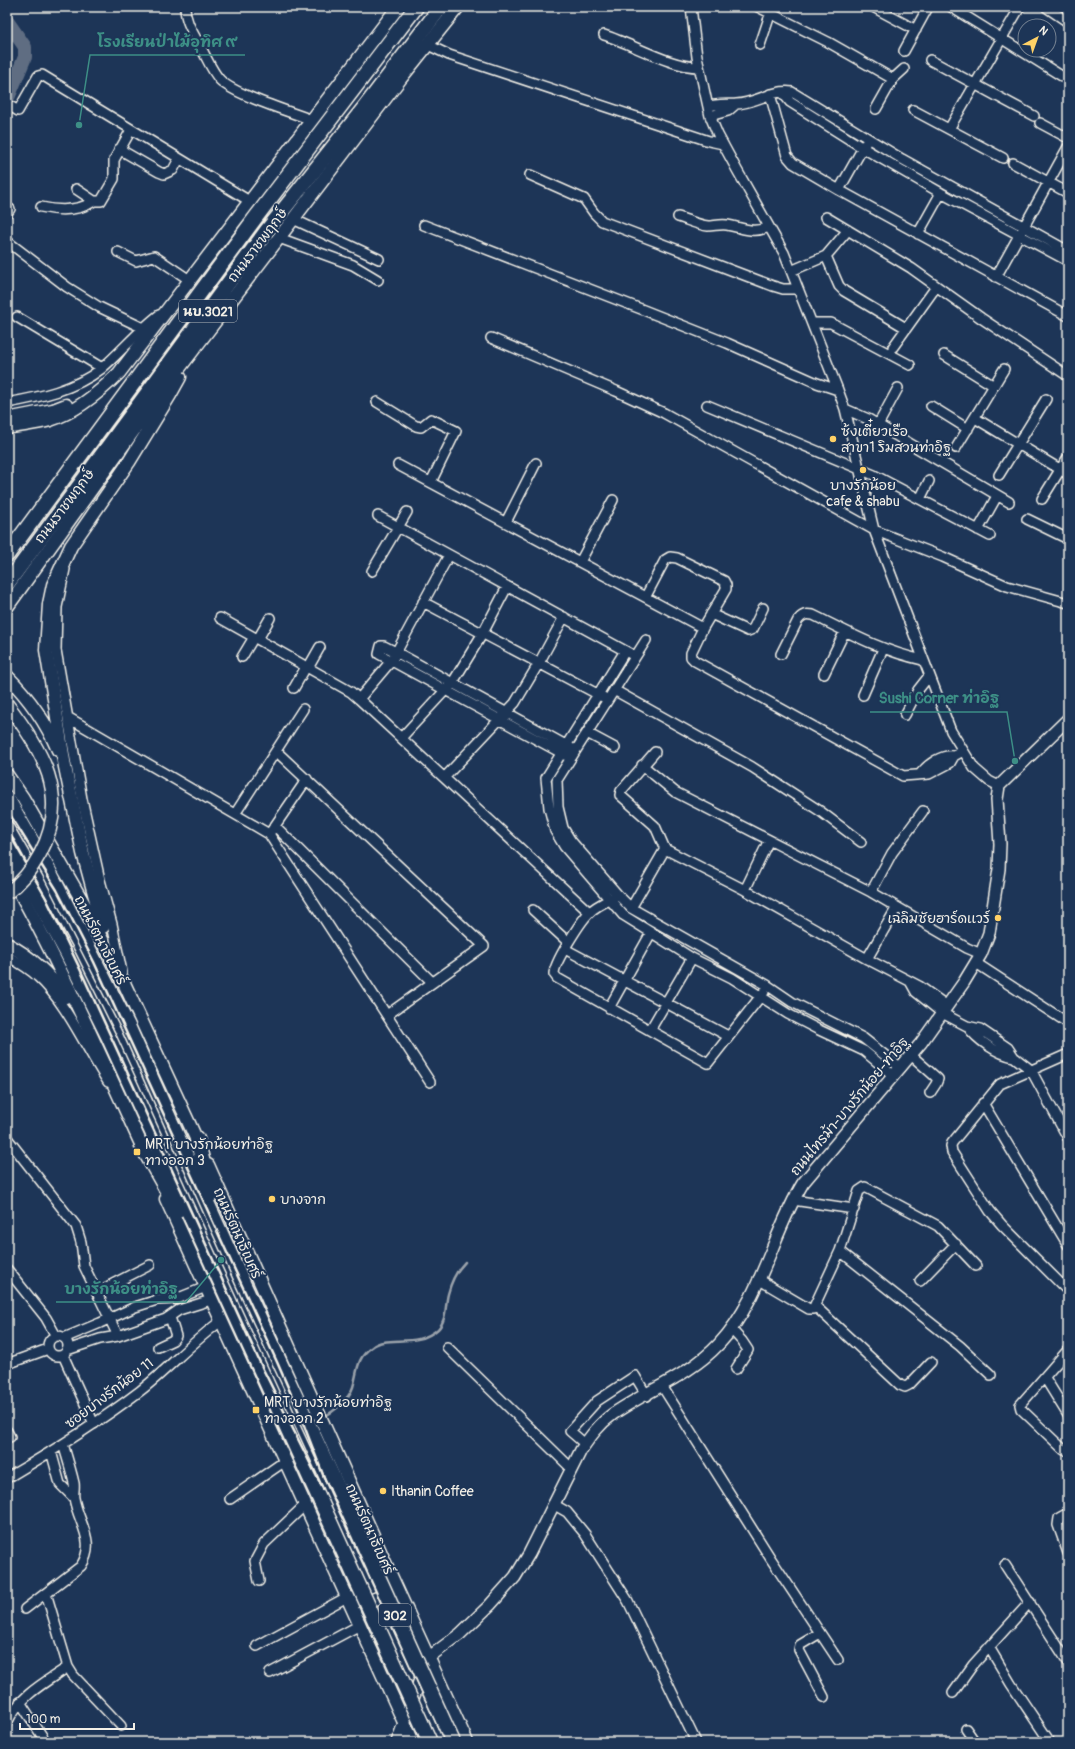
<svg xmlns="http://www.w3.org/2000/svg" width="1075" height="1749" font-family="Pangolin,'Playpen Sans Thai',sans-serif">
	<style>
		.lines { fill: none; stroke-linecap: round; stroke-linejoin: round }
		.stream { stroke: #9aa2ab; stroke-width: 2.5 }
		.river { stroke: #5e6d82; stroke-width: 14 }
		.minor-casing { stroke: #f4f1e8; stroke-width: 12 }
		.tertiary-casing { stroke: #f4f1e8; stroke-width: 14 }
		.secondary-casing { stroke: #f4f1e8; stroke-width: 15 }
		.primary-casing { stroke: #f4f1e8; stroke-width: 17 }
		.minor { stroke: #1d3557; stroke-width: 9 }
		.tertiary { stroke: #1d3557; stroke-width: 11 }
		.secondary { stroke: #1d3557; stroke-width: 12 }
		.primary { stroke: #1d3557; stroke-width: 14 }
		.rail { stroke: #f4f1e8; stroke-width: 2.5 }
		.secondary-bridge-casing { stroke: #f4f1e8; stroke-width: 15; stroke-linecap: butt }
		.primary-bridge-casing { stroke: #f4f1e8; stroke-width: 17; stroke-linecap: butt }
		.secondary-bridge { stroke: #1d3557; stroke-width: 12 }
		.primary-bridge { stroke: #1d3557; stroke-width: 14 }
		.poi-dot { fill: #ffd166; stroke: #1d3557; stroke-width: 1.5 }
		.labels { text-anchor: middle; stroke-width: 4; stroke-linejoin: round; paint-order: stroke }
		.shield { fill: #1d3557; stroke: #b4b9bc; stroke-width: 1 }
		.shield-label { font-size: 13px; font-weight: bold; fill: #f4f1e8 }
		.street-label { font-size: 14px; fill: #f4f1e8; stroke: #1d3557 }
		.poi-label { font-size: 14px; fill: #f4f1e8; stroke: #1d3557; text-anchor: start }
		.leader { fill: none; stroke: #3d8f86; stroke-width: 1.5 }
		.callout-dot { fill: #3d8f86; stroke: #1d3557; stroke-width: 1.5 }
		.callout-label { font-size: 15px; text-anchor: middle; font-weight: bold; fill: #3d8f86; stroke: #1d3557; stroke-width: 4; stroke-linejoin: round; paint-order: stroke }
	</style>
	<rect width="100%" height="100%" fill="#1d3557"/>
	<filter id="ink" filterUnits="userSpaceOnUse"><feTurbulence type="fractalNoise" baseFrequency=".025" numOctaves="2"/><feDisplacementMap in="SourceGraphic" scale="8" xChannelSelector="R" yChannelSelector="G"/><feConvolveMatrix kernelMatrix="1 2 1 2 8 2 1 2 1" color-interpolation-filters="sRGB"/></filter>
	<g filter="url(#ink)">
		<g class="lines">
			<path class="stream" d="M323,1417C334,1412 349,1399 353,1387C358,1371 356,1358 372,1347C388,1334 416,1349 438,1329C447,1320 445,1305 448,1294C451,1282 457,1270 465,1262"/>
			<path class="river" d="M7,21L25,47V57L7,100"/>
			<g class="minor-casing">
				<path id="minor" d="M185,7C185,22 194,34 200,46C207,58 211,70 220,80C235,95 291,112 312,120
					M691,7L697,57L710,116L718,135L737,170L784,253L838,390L845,409L874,530L951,731L974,768L989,781L999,786
					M758,7L828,42L893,79L904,69
					M873,7L916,30
					M951,7L1068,80
					M1046,7L1068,22
					M604,35C633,44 670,67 699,67
					M428,45L449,55L709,141L723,144
					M760,45L771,12
					M904,51L927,9
					M930,60L1034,116
					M782,92L790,102L863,148L941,193L1068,261
					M770,94L787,156L793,163L839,190L1068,316
					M7,104L18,111L38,76L42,75L251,202
					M708,106C719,104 725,104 736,104C754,104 773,89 792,92L902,159L1068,251
					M876,109L893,79
					M913,110L1003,158
					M710,116L728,111L736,104
					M1040,123L1068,138
					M949,129L1020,7
					M119,149L159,172L164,174L173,170L179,159
					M1013,163L1068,193
					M530,175L584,199L594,213L602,221L773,286L783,289H798
					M76,189L94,201H101L114,179V160L131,130
					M839,190L865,144
					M41,207C59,211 78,212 94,201
					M7,213L10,209
					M678,217C688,220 698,225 708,226C714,226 720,224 727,225C744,228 752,234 769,227
					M826,217L911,268L981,318L1068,376
					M293,219L379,259
					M424,225L641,309L727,343L817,383L838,390
					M918,234L941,193
					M279,238L353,265L378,280
					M7,241L67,287L99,307L143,328
					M118,252L136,261L154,256L191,281
					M826,256L839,286L844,291L906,328
					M791,271L826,256L848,230
					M996,277L1068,147
					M17,317L102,368
					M812,323H831L910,365
					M491,338L616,391L664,413L874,530L943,557L1007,586L1068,603
					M893,347L936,287
					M944,355L994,386
					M377,402L416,426L421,427L431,419L456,431L431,482
					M7,403C40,397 74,390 101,369C121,352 138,331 159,315
					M707,405L874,475L990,536
					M931,406L968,429
					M845,409L868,419L1009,502
					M975,418L1068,474
					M878,425L898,388
					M956,448L1004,369
					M398,465L703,628L691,653V657L695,661L903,776L929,774L950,763L954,756L963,751
					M999,475L1046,399
					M920,499L929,481
					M1042,499L1068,457
					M378,516L631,654
					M1027,519L1068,539
					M506,522L536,463
					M978,530L997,496
					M580,562L613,500
					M65,569L57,607L56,650L82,799L100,880L112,924L122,972
					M372,571L407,512
					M646,596L665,560L670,557L677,558L724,581L726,585V589L703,628
					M423,602L603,697
					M711,614L748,631L753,629L763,608
					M220,618L351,692L359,699L589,912
					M258,639L270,618
					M646,640L557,780L558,807L563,828L571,841L618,895L631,908L767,985L792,1002L863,1038L901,1068
					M625,651L546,778L549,808L555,831L564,846L623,915L692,958L732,978L788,1014L817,1029L864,1051L894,1076
					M781,654L798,620C803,614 806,614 813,615C849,633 884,652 923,660
					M242,657L254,637
					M308,668L320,647
					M824,674L845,631
					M294,688L306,667
					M614,690L752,767L820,811L861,842
					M863,695L883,649
					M359,699L392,660L449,555
					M905,715L918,690L929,676
					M69,718L269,834L430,1082
					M587,733L615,748
					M402,737L453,682L483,633L507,587
					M276,751L484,946L387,1015
					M655,752L621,791L620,795L655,826L665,849L745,890L867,959L919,986L947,1006
					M567,756L379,654L381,646H384L396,652L571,748
					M642,765L675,792L871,892L967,948L981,954
					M920,774C928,764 942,754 954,756
					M445,777L515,703L539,663L564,617
					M235,814L303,709
					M275,826L432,982
					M272,830L307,779
					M745,890L769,840
					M871,892L892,853L923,811
					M615,897C607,901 595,906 589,913C580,922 554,963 554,974L557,978L708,1063L764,992
					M631,908L665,849
					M533,910L568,942
					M565,949L728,1036
					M7,956C18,962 29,968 38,977C66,1002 87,1050 108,1082
					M867,959L897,907
					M976,963L1068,1023
					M911,983L916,992L942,1013L967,1026L980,1029L1008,1048L1014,1057L1031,1070L1068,1138
					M609,1008L651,933
					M967,1026C977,1040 997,1054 1014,1057
					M650,1030L692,958
					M1068,1054L1000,1084L952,1143L951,1146L952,1152L990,1211L1002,1225L1068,1291
					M911,1055L938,1079L936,1084L930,1093
					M983,1103L1068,1245
					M7,1138L76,1226L81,1242L84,1266L118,1336
					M793,1200L854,1209
					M840,1251L960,1346L991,1375
					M7,1269L46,1318L56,1336
					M758,1279L809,1309H813L840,1251L859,1191L865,1187L938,1226L976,1266
					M920,1281L956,1244
					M97,1292L150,1265
					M815,1306L900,1385L905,1387L909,1385L931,1362
					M731,1329L742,1341L748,1350L736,1369
					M48 1346a10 10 0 1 1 20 0a10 10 0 1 1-20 0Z
					M64,1338L100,1323L135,1307L157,1300L176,1299L206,1287
					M158,1347L173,1340L176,1336L170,1317
					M447,1347L571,1468
					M67,1350L100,1339L118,1336L166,1319L179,1310L211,1300
					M1068,1350L1020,1405L1021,1409L1064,1450H1068
					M63,1355L94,1424
					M7,1364L48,1349
					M1045,1378L1068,1415
					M662,1386L771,1559L838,1660
					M7,1431L10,1437
					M585,1444L570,1431L597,1401L635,1376L647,1396
					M51,1451L60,1484L73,1497
					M7,1478C53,1451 98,1423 140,1391C168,1369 192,1342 221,1321
					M230,1499L285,1461
					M553,1504L567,1512L585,1534L628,1601L696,1742
					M1068,1513L1059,1518L1058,1525L1068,1553
					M1005,1565L1068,1662
					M259,1581L255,1561L264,1544L305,1505
					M46,1593L68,1667L73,1675L121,1726
					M25,1609L81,1566C97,1541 78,1523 74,1498C73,1493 75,1488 74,1483C71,1470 67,1457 63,1444
					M820,1633L800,1645L799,1650L824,1697
					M257,1646L347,1597
					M989,1647L1011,1684L1050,1742
					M270,1673L360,1625
					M953,1693L973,1665L1030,1602
					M20,1702L46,1742
					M7,1723C19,1696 44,1683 68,1667
					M966,1729L975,1742"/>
			</g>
			<g class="tertiary-casing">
				<path id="tertiary" d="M397,1742L428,1658L460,1634L490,1605L515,1577L529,1554L581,1450C590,1437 599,1424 613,1414C648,1390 689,1376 719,1344C761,1299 772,1234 803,1183L921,1043L964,982L981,954L989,933L999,869L1000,844L997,799L999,786L1068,719"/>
			</g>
			<g class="secondary-casing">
				<path id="secondary" d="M7,419L53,410L66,405
					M7,428C21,425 36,424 50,420C76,412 100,392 119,373L398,7
					M7,607L165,387L401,78L458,7
					M7,676C29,698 46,722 58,750
					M7,775L23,798L84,904L124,983L200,1147
					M7,869C59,961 102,1059 146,1155
					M103,927L83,853L65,767L46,650L49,604L53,585L71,546L129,462L170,395L180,377
					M7,944C32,957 50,975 66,997
					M208,1165L392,1578L467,1742
					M166,1199L413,1742
					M347,1597C351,1598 355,1600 360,1601C371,1603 386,1596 390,1585"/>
			</g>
			<g class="primary-casing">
				<path id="primary" d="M7,555L256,217L416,7
					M7,584L268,229L364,108L441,7
					M7,798L49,871L128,1026L244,1285L338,1488
					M7,843L67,953L109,1038L321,1502
					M197,1139L211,1195
					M142,1146L178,1210"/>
			</g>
			<use href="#minor" class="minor"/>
			<use href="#tertiary" class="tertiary"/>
			<use href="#secondary" class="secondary"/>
			<use href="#primary" class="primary"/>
			<path class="rail" d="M7,810L57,890L94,962L277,1362L298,1410L325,1480L445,1742
				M7,830L46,898L80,969L263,1369L323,1489"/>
			<g class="secondary-bridge-casing">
				<path id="secondary-bridge" d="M7,704C42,749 71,797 40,854C32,869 21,883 7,893"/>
			</g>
			<g class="primary-bridge-casing">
				<path id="primary-bridge" d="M338,1488L453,1742
					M321,1502L430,1742"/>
			</g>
			<use href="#secondary-bridge" class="secondary-bridge"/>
			<use href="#primary-bridge" class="primary-bridge"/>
		</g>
	</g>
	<g class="poi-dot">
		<circle cx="833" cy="439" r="4"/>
		<circle cx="863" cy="470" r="4"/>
		<circle cx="998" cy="918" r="4"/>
		<rect x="133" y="1148" width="8" height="8" rx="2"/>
		<circle cx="272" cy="1199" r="4"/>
		<rect x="252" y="1406" width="8" height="8" rx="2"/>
		<circle cx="383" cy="1491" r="4"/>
	</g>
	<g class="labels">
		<g class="shield">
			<rect x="179" y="300" width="58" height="22" rx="3"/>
			<rect x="379" y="1604" width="32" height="22" rx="3"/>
		</g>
		<g class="shield-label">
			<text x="208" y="316">นบ.3021</text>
			<text x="395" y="1620">302</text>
		</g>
		<g class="street-label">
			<text transform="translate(257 245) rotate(-53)" y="5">ถนนราชพฤกษ์</text>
			<text transform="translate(64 506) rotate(-53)" y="5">ถนนราชพฤกษ์</text>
			<text transform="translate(101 940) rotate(63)" y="5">ถนนรัตนาธิเบศร์</text>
			<text transform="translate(849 1106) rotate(-50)" y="5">ถนนไทรม้า-บางรักน้อย-ท่าอิฐ</text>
			<text transform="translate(238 1233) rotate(66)" y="5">ถนนรัตนาธิเบศร์</text>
			<text transform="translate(109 1393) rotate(-37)" y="5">ซอยบางรักน้อย 11</text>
			<text transform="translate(370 1529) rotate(66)" y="5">ถนนรัตนาธิเบศร์</text>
		</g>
		<g class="poi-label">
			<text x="841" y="436">ซ้งเตี๋ยวเรือ<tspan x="841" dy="16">สาขา1 ริมสวนท่าอิฐ</tspan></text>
			<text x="863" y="490" text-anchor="middle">บางรักน้อย<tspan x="863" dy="16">cafe &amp; shabu</tspan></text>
			<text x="990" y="923" text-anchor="end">เฉลิมชัยฮาร์ดแวร์</text>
			<text x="145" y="1149">MRT บางรักน้อยท่าอิฐ<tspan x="145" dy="16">ทางออก 3</tspan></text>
			<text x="280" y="1204">บางจาก</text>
			<text x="264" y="1407">MRT บางรักน้อยท่าอิฐ<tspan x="264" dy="16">ทางออก 2</tspan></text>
			<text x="391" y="1496">Ithanin Coffee</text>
		</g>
	</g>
	<path class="leader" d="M79 125L90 55H245M1015 761L1007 712H870M221 1260L186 1302H56"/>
	<g class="callout-dot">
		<circle cx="79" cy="125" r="4"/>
		<circle cx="1015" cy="761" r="4"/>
		<circle cx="221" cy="1260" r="4"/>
	</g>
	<g class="callout-label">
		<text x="167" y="47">โรงเรียนป่าไม้อุทิศ ๙</text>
		<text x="939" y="703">Sushi Corner ท่าอิฐ</text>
		<text x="121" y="1294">บางรักน้อยท่าอิฐ</text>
	</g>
	<rect width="1075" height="1749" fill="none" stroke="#1d3557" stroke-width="24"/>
	<rect x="12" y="12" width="1051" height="1725" fill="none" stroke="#f4f1e8" stroke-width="1.5" filter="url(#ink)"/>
	<g transform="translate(1037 38) rotate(41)"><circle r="19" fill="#1d3557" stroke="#738091"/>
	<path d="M0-3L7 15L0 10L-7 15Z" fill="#ffd166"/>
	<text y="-6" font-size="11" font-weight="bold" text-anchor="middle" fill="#f4f1e8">N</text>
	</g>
	<path d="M20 1723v6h114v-6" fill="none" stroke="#f4f1e8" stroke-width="2"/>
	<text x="26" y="1723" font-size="12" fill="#f4f1e8" stroke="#1d3557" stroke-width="3" paint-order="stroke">100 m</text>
</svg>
